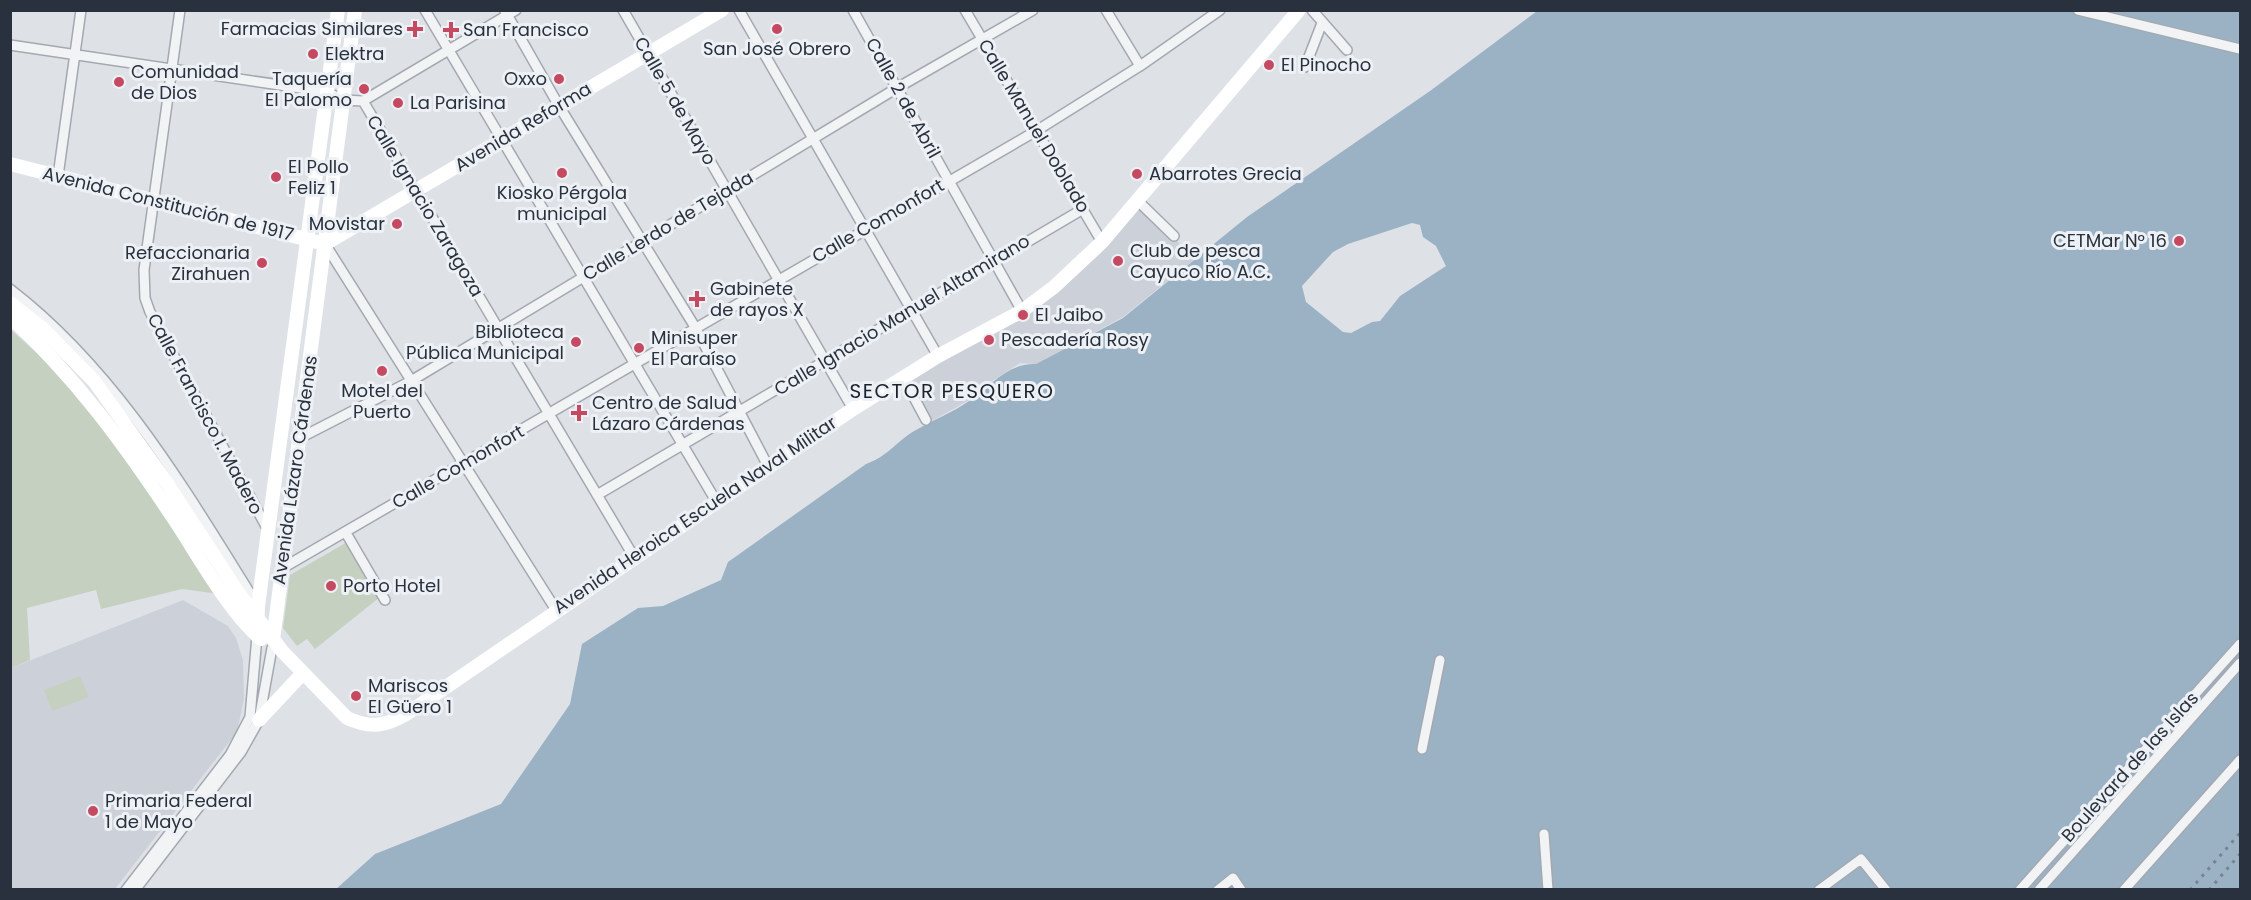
<svg xmlns="http://www.w3.org/2000/svg" width="2251" height="900" font-family="Poppins,sans-serif">
	<style>
		.built { fill: #ccd1d9 }
		.green { fill: #c5d0c0 }
		.water { fill: #9bb2c5; fill-rule: evenodd }
		.lines { fill: none; stroke-linecap: round; stroke-linejoin: round }
		.street-casing { stroke: #a4a9b1; stroke-width: 12 }
		.street { stroke: #f1f3f5; stroke-width: 9 }
		.secondary { stroke: #fff; stroke-width: 14 }
		.rail { stroke: #788290; stroke-width: 3; stroke-dasharray: 3 6; stroke-linecap: butt }
		.poi-dot { fill: #c64962; stroke: #edf1f5; stroke-width: 2 }
		.labels { text-anchor: middle; stroke-width: 6; stroke-linejoin: round; paint-order: stroke }
		.poi-label { font-size: 18px; fill: #28313d; stroke: #edf1f5; text-anchor: start }
		.street-label { font-size: 18px; fill: #28313d; stroke: #edf1f5 }
		.neighbourhood-label { font-size: 20px; letter-spacing: 1.5px; fill: #1a222e; stroke: #edf1f5 }
	</style>
	<rect width="100%" height="100%" fill="#dee2e7"/>
	<path class="built" d="M1141,205L1195,259L1123,317L1036,364L1020,363L983,387L971,399L930,422L907,381L1024,313L1100,254Z
		M183,600L228,626L236,638L243,660L244,699L237,732L115,889L11,890V668Z"/>
	<path class="green" d="M10,329L39,355L95,416L219,594L182,589L101,609L96,590L27,608L30,660L11,668Z
		M349,541L380,597L315,649L307,639L297,646L283,628L290,575Z
		M80,676L89,697L52,711L44,690Z"/>
	<path class="water" d="M1537,11H2240V889L335,890L375,854L501,804L570,704L582,644L638,608L663,606L721,580L728,562L866,464C890,455 896,441 916,430C933,420 952,413 969,401C991,386 1007,363 1036,364L1123,318L1247,217L1430,91ZM1412,223L1420,225L1423,237L1436,246L1446,266L1400,296L1380,321L1372,322L1351,333L1343,332L1306,302L1302,286L1333,252L1348,244Z"/>
	<g class="lines">
		<g class="street-casing">
			<path id="street" d="M180,10L144,270L145,298L150,312L268,530
				M425,10L716,501
				M623,10L853,409
				M739,10L938,356
				M853,10L1022,311
				M965,10L1102,242
				M1106,10L1140,66
				M1312,10L1347,50
				M2078,10L2240,49
				M505,11L559,106L695,327L768,466
				M10,45L327,92L343,100L363,101L516,10
				M1305,67L1322,23
				M363,101L634,557
				M58,176L81,10
				M1138,201L1174,236
				M325,244L556,610
				M10,289C118,372 187,493 258,606
				M903,377L926,420
				M300,438L411,381L897,88L1033,10
				M597,495L1083,209
				M346,533L385,600
				M281,569L1036,131L1140,66L1220,10
				M1422,749L1440,660
				M1544,834L1548,890
				M126,890L230,755L250,717L257,636
				M135,890L241,752L259,720L272,648
				M1218,890L1233,878L1241,890
				M1819,890L1861,859L1886,890
				M2020,890L2240,644
				M2039,890L2240,663
				M2124,890L2240,760"/>
		</g>
		<use href="#street" class="street"/>
		<path class="secondary" d="M10,164L325,244L722,10
			M10,303L42,328L94,381L167,483L237,591L282,651L347,718C371,729 386,726 408,713L853,409L938,356L1022,311L1054,287L1102,242L1299,10
			M10,317C74,375 125,445 172,516C197,553 228,611 261,639
			M257,636L258,606L338,10
			M273,640L355,10
			M259,720L303,673"/>
		<path class="rail" d="M2190,890L2240,833
			M2209,890L2240,854"/>
	</g>
	<g class="poi-dot">
		<path d="M412 20h6v6h6v6h-6v6h-6v-6h-6v-6h6z"/>
		<circle cx="777" cy="29" r="6"/>
		<path d="M448 21h6v6h6v6h-6v6h-6v-6h-6v-6h6z"/>
		<circle cx="313" cy="54" r="6"/>
		<circle cx="1269" cy="65" r="6"/>
		<circle cx="559" cy="79" r="6"/>
		<circle cx="119" cy="82" r="6"/>
		<circle cx="364" cy="89" r="6"/>
		<circle cx="398" cy="103" r="6"/>
		<circle cx="562" cy="173" r="6"/>
		<circle cx="1137" cy="174" r="6"/>
		<circle cx="276" cy="177" r="6"/>
		<circle cx="397" cy="224" r="6"/>
		<circle cx="2179" cy="241" r="6"/>
		<circle cx="1118" cy="261" r="6"/>
		<circle cx="262" cy="263" r="6"/>
		<path d="M694 290h6v6h6v6h-6v6h-6v-6h-6v-6h6z"/>
		<circle cx="1023" cy="315" r="6"/>
		<circle cx="989" cy="340" r="6"/>
		<circle cx="576" cy="342" r="6"/>
		<circle cx="639" cy="348" r="6"/>
		<circle cx="382" cy="371" r="6"/>
		<path d="M576 404h6v6h6v6h-6v6h-6v-6h-6v-6h6z"/>
		<circle cx="331" cy="586" r="6"/>
		<circle cx="356" cy="696" r="6"/>
		<circle cx="93" cy="811" r="6"/>
	</g>
	<g class="labels">
		<g class="poi-label">
			<text x="403" y="35" text-anchor="end">Farmacias Similares</text>
			<text x="463" y="36">San Francisco</text>
			<text x="777" y="55" text-anchor="middle">San José Obrero</text>
			<text x="325" y="60">Elektra</text>
			<text x="1281" y="71">El Pinocho</text>
			<text x="131" y="78">Comunidad<tspan x="131" dy="21">de Dios</tspan></text>
			<text x="352" y="85" text-anchor="end">Taquería<tspan x="352" dy="21">El Palomo</tspan></text>
			<text x="547" y="85" text-anchor="end">Oxxo</text>
			<text x="410" y="109">La Parisina</text>
			<text x="288" y="173">El Pollo<tspan x="288" dy="21">Feliz 1</tspan></text>
			<text x="1149" y="180">Abarrotes Grecia</text>
			<text x="562" y="199" text-anchor="middle">Kiosko Pérgola<tspan x="562" dy="21">municipal</tspan></text>
			<text x="385" y="230" text-anchor="end">Movistar</text>
			<text x="2167" y="247" text-anchor="end">CETMar N° 16</text>
			<text x="1130" y="257">Club de pesca<tspan x="1130" dy="21">Cayuco Río A.C.</tspan></text>
			<text x="250" y="259" text-anchor="end">Refaccionaria<tspan x="250" dy="21">Zirahuen</tspan></text>
			<text x="710" y="295">Gabinete<tspan x="710" dy="21">de rayos X</tspan></text>
			<text x="1035" y="321">El Jaibo</text>
			<text x="564" y="338" text-anchor="end">Biblioteca<tspan x="564" dy="21">Pública Municipal</tspan></text>
			<text x="651" y="344">Minisuper<tspan x="651" dy="21">El Paraíso</tspan></text>
			<text x="1001" y="346">Pescadería Rosy</text>
			<text x="382" y="397" text-anchor="middle">Motel del<tspan x="382" dy="21">Puerto</tspan></text>
			<text x="592" y="409">Centro de Salud<tspan x="592" dy="21">Lázaro Cárdenas</tspan></text>
			<text x="343" y="592">Porto Hotel</text>
			<text x="368" y="692">Mariscos<tspan x="368" dy="21">El Güero 1</tspan></text>
			<text x="105" y="807">Primaria Federal<tspan x="105" dy="21">1 de Mayo</tspan></text>
		</g>
		<g class="street-label">
			<text transform="translate(903 98) rotate(61)" y="6">Calle 2 de Abril</text>
			<text transform="translate(675 101) rotate(60)" y="6">Calle 5 de Mayo</text>
			<text transform="translate(1034 126) rotate(59)" y="6">Calle Manuel Doblado</text>
			<text transform="translate(523 127) rotate(-31)" y="6">Avenida Reforma</text>
			<text transform="translate(168 204) rotate(14)" y="6">Avenida Constitución de 1917</text>
			<text transform="translate(425 206) rotate(59)" y="6">Calle Ignacio Zaragoza</text>
			<text transform="translate(878 221) rotate(-30)" y="6">Calle Comonfort</text>
			<text transform="translate(668 226) rotate(-31)" y="6">Calle Lerdo de Tejada</text>
			<text transform="translate(902 315) rotate(-31)" y="6">Calle Ignacio Manuel Altamirano</text>
			<text transform="translate(205 414) rotate(62)" y="6">Calle Francisco I. Madero</text>
			<text transform="translate(458 467) rotate(-30)" y="6">Calle Comonfort</text>
			<text transform="translate(295 470) rotate(-82)" y="6">Avenida Lázaro Cárdenas</text>
			<text transform="translate(695 515) rotate(-34)" y="6">Avenida Heroica Escuela Naval Militar</text>
			<text transform="translate(2130 767) rotate(-48)" y="6">Boulevard de las Islas</text>
		</g>
		<g class="neighbourhood-label">
			<text x="952" y="398">SECTOR PESQUERO</text>
		</g>
	</g>
	<rect width="2251" height="900" fill="none" stroke="#28313d" stroke-width="24"/>
</svg>
